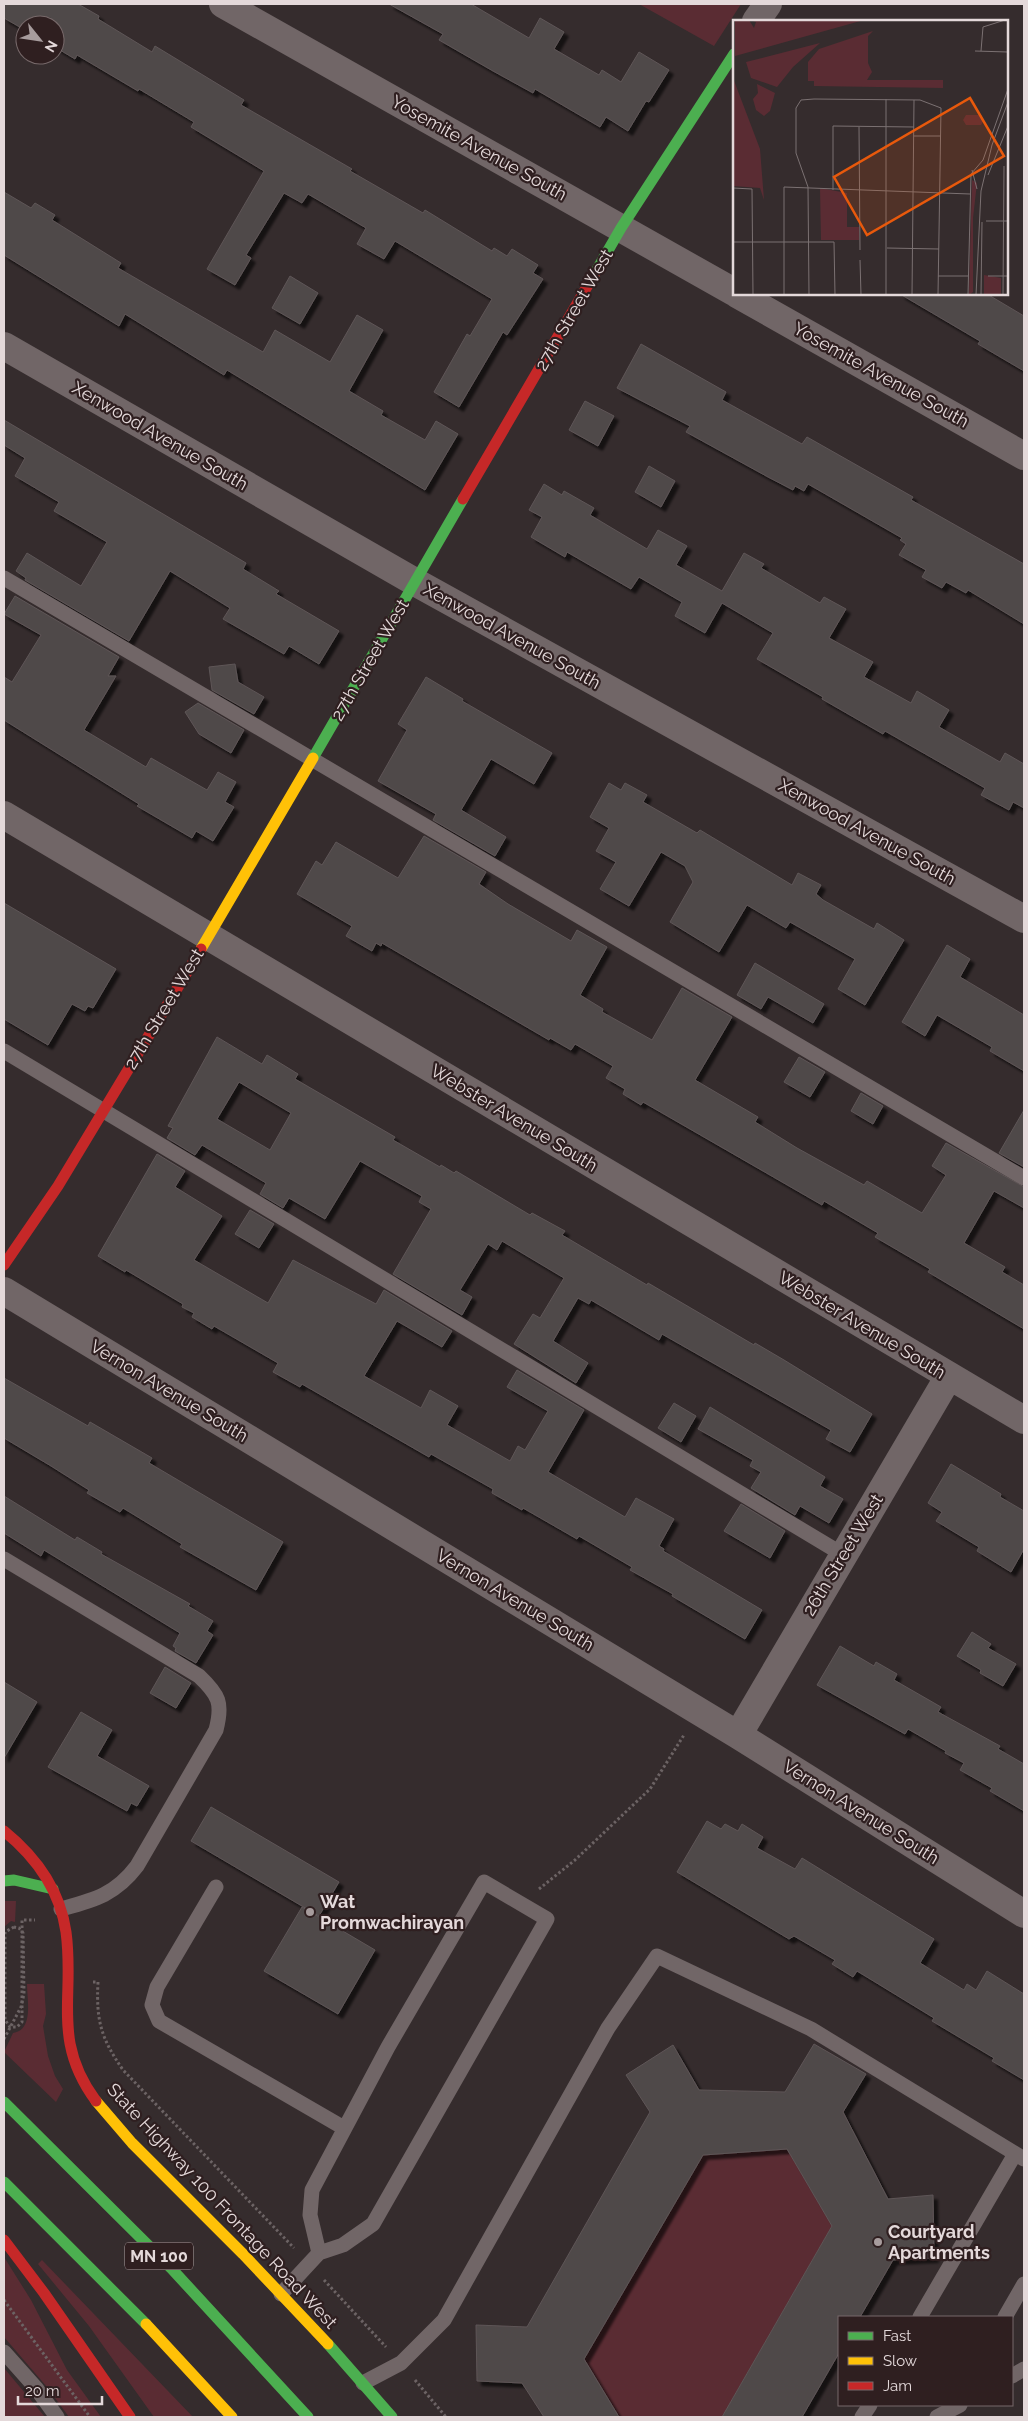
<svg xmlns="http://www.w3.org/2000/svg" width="1028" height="2421" font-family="Raleway,sans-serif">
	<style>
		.green { fill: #5a2c33 }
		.building { fill: #504849; stroke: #5e5657; fill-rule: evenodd; filter: url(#shadow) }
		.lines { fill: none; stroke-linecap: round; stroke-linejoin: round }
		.path { stroke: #6c6364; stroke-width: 3; stroke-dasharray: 2.5 2.5; stroke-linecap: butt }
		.lane { stroke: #716667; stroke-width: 15 }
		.street { stroke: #716667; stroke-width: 28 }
		.fast { stroke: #4caf50; stroke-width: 11 }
		.slow { stroke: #ffc107; stroke-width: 11 }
		.jam { stroke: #c62828; stroke-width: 11 }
		.path-bridge { stroke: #6c6364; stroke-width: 3; stroke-dasharray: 2.5 2.5; stroke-linecap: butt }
		.poi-dot { fill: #a79c9d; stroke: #2f1f20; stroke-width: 2 }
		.labels { text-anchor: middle; stroke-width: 4.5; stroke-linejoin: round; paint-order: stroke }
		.shield { fill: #2f1f20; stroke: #aea1a2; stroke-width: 1 }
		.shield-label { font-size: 16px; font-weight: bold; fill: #e4d9da }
		.street-label { font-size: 18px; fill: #e4d9da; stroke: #2f1f20 }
		.poi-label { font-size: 18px; font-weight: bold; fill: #e4d9da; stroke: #2f1f20; text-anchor: start }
		.inset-road { fill: none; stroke: #7b7172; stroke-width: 1 }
		.view { fill: #e8590c; fill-opacity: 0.15; stroke: #e8590c; stroke-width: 2.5 }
		.inset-edge { fill: none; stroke: #e4d9da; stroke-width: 2.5 }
	</style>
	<defs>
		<filter id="shadow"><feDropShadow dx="4.5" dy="4.5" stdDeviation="1" flood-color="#0009"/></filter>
	</defs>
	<rect width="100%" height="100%" fill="#352c2d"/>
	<path class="green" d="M639,4H741L714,46Z
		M4,1901H16L15,1922L11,1921L4,1927Z
		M27,1984H44L46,2014L43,2026L48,2056L55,2076L63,2089L56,2102L4,2052L13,2033C34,2030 27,2000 27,1984Z
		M787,2149L832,2226L722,2417H619L584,2359L703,2155Z
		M4,2257L31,2300L67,2370L101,2417H69L47,2387L4,2337Z
		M42,2260L193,2417H154L89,2326L38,2264Z
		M4,2368L45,2417H4Z"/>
	<path class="building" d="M4,4H78L99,16L98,19L152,52L155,46L188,66L244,100L241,105L352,169L350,171L423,213L425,210L492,251L494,248L507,256L512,249L538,265L533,273L543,279L507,335L503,332L459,407L434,392L467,334L470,336L492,299L395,241L384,259L357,244L366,228L308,194L302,203L284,193L246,255L251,258L235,285L207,269L264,171L191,127L194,122L139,89L138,91L77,55L75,59L55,47V25H25V30L4,18Z
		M389,4H471L529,38L540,18L564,32L554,49L599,75L602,70L621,82L639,52L669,70L649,102L646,101L628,131L606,117L600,127L535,89L533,93L493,71L439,40L443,34Z
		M4,192L31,208L35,203L55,215L52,220L121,263L118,268L263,352L275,330L330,362L357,315L383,330L349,391L383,411L381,415L425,440L436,421L458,434L425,490L227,370L224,375L125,314L119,326L4,255Z
		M290,276L318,293L300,324L272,308Z
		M900,294H987L1024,316V371L978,344L980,341Z
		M641,344L726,392L722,400L802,444L807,437L913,497L911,500L1024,564V624L968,590L966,593L946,582L942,588L922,577L926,570L899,555L906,544L900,540L902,538L808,484L804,491L795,486L793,490L768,477L686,432L690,426L617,388Z
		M585,401L614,416L598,446L569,430Z
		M4,420L246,563L243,569L279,591L276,594L339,631L319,664L289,646L284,654L223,619L230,608L170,571L129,641L25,580L26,578L16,571L27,553L81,586L107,542L54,511L59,502L15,476L25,458L4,445Z
		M649,466L675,481L661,507L635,492Z
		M544,484L562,495L564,491L594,508L590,515L647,549L658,530L687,546L676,565L722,591L744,553L764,564L761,568L820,603L824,597L846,609L829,638L873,662L864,677L911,703L917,691L949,710L939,727L1000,762L1005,753L1024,764V808L1013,802L1009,810L981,795L985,788L885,731L883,734L822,699L823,697L757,659L773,633L722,603L705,633L675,616L682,602L639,577L631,589L567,552L565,557L531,537L542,517L529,510Z
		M15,596L119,657L108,676H116L84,730L146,767L151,758L207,790L218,772L236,782L225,802L234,807L213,841L196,831L192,838L137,806L139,804L4,720V677L12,682L41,635L4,614Z
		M235,664L238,682L264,697L254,714L212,690L209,667Z
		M426,677L463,699L462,701L552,753L534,784L491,759L461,810L506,837L495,856L433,820L436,814L378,781L407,730L398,724Z
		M198,703L244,730L231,753L199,734L185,712Z
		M609,783L621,790L625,783L647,795L643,802L697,833L700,830L792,885L798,873L821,885L816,894L823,900L874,929L877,923L904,940L865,1005L838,989L855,959L790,922L786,928L747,905L719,952L670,922L693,882L685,866L661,852L629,906L600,889L616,862L596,851L609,828L590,817Z
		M424,836L486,872L479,884L508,904L571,941L577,930L607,947L580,995L603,1009L602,1012L652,1040L682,988L732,1017L695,1080L758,1117L755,1122L797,1148L864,1185L867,1181L922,1213L946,1175L932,1166L946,1143L1024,1187V1208L994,1191L964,1243L1005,1267L1002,1272L1024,1285V1329L928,1272L930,1269L875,1237L878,1233L824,1201L822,1205L643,1102L641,1105L623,1094L625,1089L606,1078L613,1066L575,1044L571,1050L550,1038L549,1040L382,943L381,946L376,943L372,951L346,936L352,926L297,894L316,861L322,865L336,842L398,878Z
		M4,903L116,969L93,1008L88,1006L85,1011L72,1004L48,1045L4,1019Z
		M947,945L970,959L960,977L1024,1015V1071L990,1051L992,1047L937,1015L925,1036L902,1022Z
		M755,963L824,1004L813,1023L768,997L761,1009L737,995Z
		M217,1037L262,1064L267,1055L298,1074L295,1079L395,1137L393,1140L440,1167L441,1165L454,1173L456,1171L530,1215L532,1213L565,1231L562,1235L647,1285L648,1283L754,1345L755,1343L784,1360L872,1414L850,1452L826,1439L831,1430L662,1334L659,1340L591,1300L589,1304L578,1298L553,1341L588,1363L576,1383L514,1344L533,1314L540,1318L564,1278L502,1241L497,1250L488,1244L460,1290L472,1297L462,1315L393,1274L431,1209L419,1202L422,1196L360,1161L325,1219L289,1198L283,1208L260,1194L266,1183L202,1145L195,1155L167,1138L173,1128L168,1126ZM239,1082L291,1113L270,1150L217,1119Z
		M799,1057L825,1072L810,1097L784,1082Z
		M861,1093L883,1106L873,1124L851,1111Z
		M1024,1110V1167L999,1153Z
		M157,1154L185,1171L175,1187L222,1216L194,1260L268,1303L293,1260L376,1304L384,1290L452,1331L442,1347L397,1321L364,1376L421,1408L430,1390L458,1406L447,1425L510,1461L518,1446L525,1450L548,1411L507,1387L517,1370L584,1410L548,1472L625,1517L636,1498L674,1519L659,1546L664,1549L663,1551L762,1610L745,1639L672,1596L673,1594L630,1570L632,1567L579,1536L577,1539L523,1508L522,1510L492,1493L493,1489L431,1454L429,1457L302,1384L300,1387L273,1372L278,1363L214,1326L212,1329L192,1317L194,1313L182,1307L183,1304L126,1270L125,1272L98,1256Z
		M250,1210L274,1224L259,1248L235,1234Z
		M4,1378L88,1426L90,1422L152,1458L149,1463L283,1542L256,1590L180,1547L182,1544L123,1508L120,1512L87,1493L89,1490L51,1466L4,1438Z
		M674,1403L696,1416L681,1442L658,1428Z
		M710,1407L825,1477L820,1486L843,1499L829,1523L800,1506L795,1515L751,1488L761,1472L750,1466L753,1460L698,1429Z
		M951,1464L1001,1494L1000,1497L1024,1511V1549L1011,1572L977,1551L979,1547L936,1521L942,1512L928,1503Z
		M4,1496L75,1540L77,1537L102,1552L101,1554L190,1604L188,1606L213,1621L207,1631L213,1635L196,1663L175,1651L176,1648L173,1646L180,1633L44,1550L41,1556L4,1533Z
		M741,1504L785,1531L770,1558L724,1531Z
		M972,1632L991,1644L988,1648L1016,1664L1003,1686L980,1673L981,1670L957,1656Z
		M840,1646L874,1666L876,1662L897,1674L894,1680L941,1707L938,1712L1000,1746L998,1749L1024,1764V1811L990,1791L992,1788L960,1770L964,1763L945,1753L946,1751L908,1729L905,1734L817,1685Z
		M165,1667L191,1683L176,1708L150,1693Z
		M4,1682L37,1702L4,1758Z
		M81,1712L112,1730L97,1756L149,1786L137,1806L131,1803L127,1811L48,1767Z
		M211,1807L339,1882L319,1916L191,1841Z
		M707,1821L721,1829L725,1824L738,1831L742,1824L763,1837L757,1848L795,1869L802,1858L934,1939L920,1963L964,1990L967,1984L976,1990L987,1971L1024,1994V2080L992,2061L994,2058L932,2021L934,2018L857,1971L853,1977L832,1964L835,1960L794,1936L789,1939L677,1872Z
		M302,1907L375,1950L338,2014L264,1971Z
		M814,2044L866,2074L843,2112L888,2199L933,2195L934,2258L893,2260L860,2317H839V2353L802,2417H722L832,2226L787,2149L703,2155L584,2359L619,2417H544L522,2383L477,2381L476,2325L527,2327L650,2112L626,2075L673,2045L699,2090L785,2092Z"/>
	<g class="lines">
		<path class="path" d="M539,1889L575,1860L650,1789L684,1735
			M14,1927L5,1932V2020L10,2027H17L22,2022V1920H35
			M93,1982H98C96,2021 101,2038 123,2070L294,2248
			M324,2280L386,2347
			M4,2300L90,2417
			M415,2380L446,2417"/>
		<path class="lane" d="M4,578L1024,1178
			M4,1051L842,1554
			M4,1559L199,1676C219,1695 223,1703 216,1730L137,1866C115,1895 94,1900 61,1909
			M216,1887L157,1987L152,2005L159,2021L344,2128
			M281,2294L319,2253L343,2245L373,2224L547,1919L484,1882L388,2047L312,2190L310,2215L319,2253
			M920,2317L1015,2154
			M1005,2317L1024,2284
			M4,2352L36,2388L57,2417
			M1012,2376L1024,2369
			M363,2383L401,2363L444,2320L608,2028L657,1956L811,2029L1024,2159
			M862,2417L870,2405
			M937,2417L960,2405"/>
		<path class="street" d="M223,4L734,292
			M756,21L768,4
			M737,294L1024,456
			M4,346L415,582L1024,919
			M4,815L1024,1420
			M4,1291L738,1735L1024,1914
			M738,1735L949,1376"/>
		<path class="fast" d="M595,273L621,228L734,54
			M313,758L463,499
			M4,1881L14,1880L53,1889
			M4,2102L171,2268L308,2417
			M4,2182L146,2324
			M328,2344L392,2417"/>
		<path class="slow" d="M201,949L313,758
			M96,2101L132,2143L243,2254L328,2344
			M146,2324L232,2417"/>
		<path class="jam" d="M463,499L595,273
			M4,1265L58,1186L201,949
			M4,1831C36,1857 60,1890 66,1932C75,1997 51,2040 96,2101
			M4,2240L44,2293L130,2417"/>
		<path class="path-bridge" d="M4,2039L21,2007L24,1994L23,1933L19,1928L14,1927"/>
	</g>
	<g class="poi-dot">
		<circle cx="310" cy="1912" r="5"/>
		<circle cx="878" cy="2242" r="5"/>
	</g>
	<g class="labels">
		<rect class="shield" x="125" y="2242.5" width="68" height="27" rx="4"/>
		<g class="shield-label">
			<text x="159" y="2262">MN 100</text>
		</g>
		<g class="street-label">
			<text transform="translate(479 148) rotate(29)" y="6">Yosemite Avenue South</text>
			<text transform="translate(574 310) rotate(-60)" y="6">27th Street West</text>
			<text transform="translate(881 375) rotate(29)" y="6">Yosemite Avenue South</text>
			<text transform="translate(160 436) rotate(30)" y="6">Xenwood Avenue South</text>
			<text transform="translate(512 636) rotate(29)" y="6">Xenwood Avenue South</text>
			<text transform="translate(370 660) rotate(-60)" y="6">27th Street West</text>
			<text transform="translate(867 832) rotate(29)" y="6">Xenwood Avenue South</text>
			<text transform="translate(164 1009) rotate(-59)" y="6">27th Street West</text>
			<text transform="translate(514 1118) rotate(31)" y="6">Webster Avenue South</text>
			<text transform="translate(862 1325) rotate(31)" y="6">Webster Avenue South</text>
			<text transform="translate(169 1391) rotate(31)" y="6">Vernon Avenue South</text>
			<text transform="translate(843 1555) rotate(-59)" y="6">26th Street West</text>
			<text transform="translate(515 1600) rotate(31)" y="6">Vernon Avenue South</text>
			<text transform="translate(861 1812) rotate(32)" y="6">Vernon Avenue South</text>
			<text transform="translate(222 2206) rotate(47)" y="6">State Highway 100 Frontage Road West</text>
		</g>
		<g class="poi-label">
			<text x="320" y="1908">Wat<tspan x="320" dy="21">Promwachirayan</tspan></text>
			<text x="888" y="2238">Courtyard<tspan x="888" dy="21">Apartments</tspan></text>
		</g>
	</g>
	<g transform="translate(733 20)">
		<rect width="275" height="275" fill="#352c2d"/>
		<path d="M2,0H16L21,8L23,2L17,0H131L2,36ZM140,11L135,16V43L139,52L134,60H210V68L81,66V61H75V42L86,29ZM87,23L60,47L44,67L18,58L13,42ZM0,58L27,129L31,180L27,168L0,166ZM24,64L42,73L37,91L31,96L23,90L20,79L25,73ZM233,95H248L251,100L248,105H233L230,100ZM239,160L244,163L240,198V272L236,275ZM87,168L114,173V207H126V220H88ZM251,255L268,258V275H251Z" fill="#5a2c33"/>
		<path class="inset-road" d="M242,31L275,32M248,31L250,7L272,0M153,79V275M126,107L127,230M181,116H208M239,150L244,169M255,155L275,106M0,168L19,169L20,275M100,170V106L181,107M253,201H275M0,222H101L102,275M154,228L206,229M127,240L128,275M205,256H235M255,256H275M51,275V167L237,174M76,275L75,167L63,133V88L68,80L81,79L187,80L208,88L205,275M179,275L181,80M235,275L238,154L250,140L275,69M243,275L248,171L259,125L275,82M248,275L249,202M270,275L271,146"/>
		<path class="view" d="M237,78L271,136L134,215L101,157Z"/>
		<rect width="275" height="275" class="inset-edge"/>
	</g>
	<rect width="1028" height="2421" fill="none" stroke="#e4d9da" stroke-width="10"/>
	<rect x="838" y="2316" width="175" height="90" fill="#2f1f20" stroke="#77696a"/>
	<rect x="848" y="2332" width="25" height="8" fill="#4caf50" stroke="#77696a"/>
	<text x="883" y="2341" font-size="15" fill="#e4d9da">Fast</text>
	<rect x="848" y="2357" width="25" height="8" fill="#ffc107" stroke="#77696a"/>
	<text x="883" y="2366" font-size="15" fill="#e4d9da">Slow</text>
	<rect x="848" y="2382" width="25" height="8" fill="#c62828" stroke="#77696a"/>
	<text x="883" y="2391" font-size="15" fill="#e4d9da">Jam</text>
	<g transform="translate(40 40) rotate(120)"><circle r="24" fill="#2f1f20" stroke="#77696a"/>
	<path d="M0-4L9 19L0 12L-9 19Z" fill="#a79c9d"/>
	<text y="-8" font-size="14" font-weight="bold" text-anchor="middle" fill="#e4d9da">N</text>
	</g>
	<path d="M18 2396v8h84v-8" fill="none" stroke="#e4d9da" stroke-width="2.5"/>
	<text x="25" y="2396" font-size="15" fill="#e4d9da" stroke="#2f1f20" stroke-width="4" paint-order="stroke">20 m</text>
</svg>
